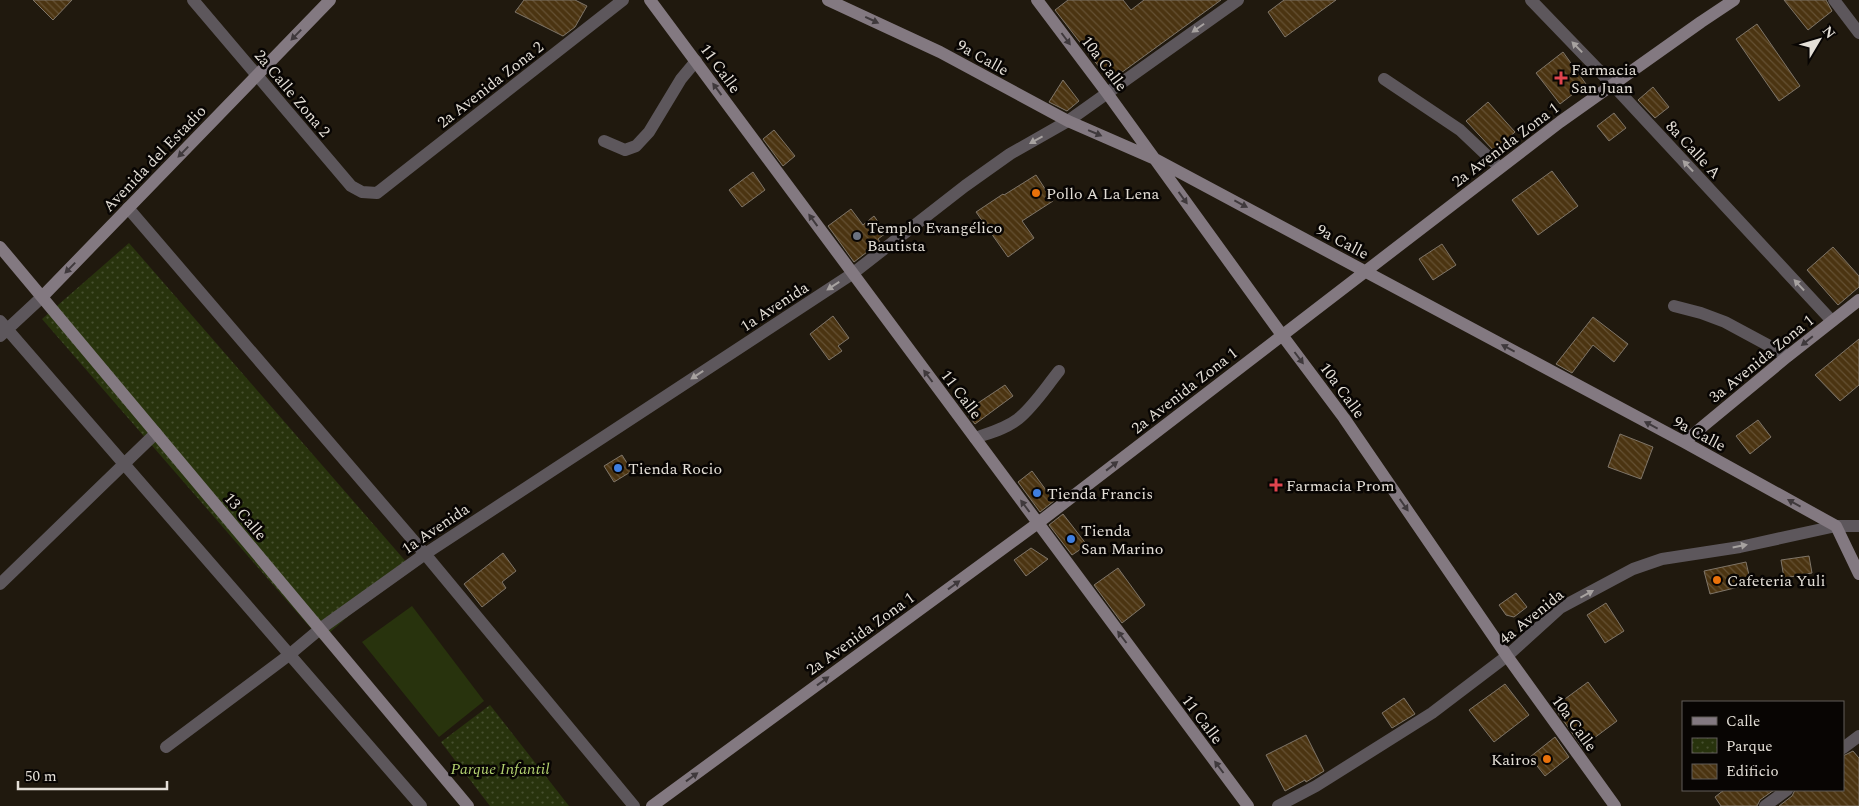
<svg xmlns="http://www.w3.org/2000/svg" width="1859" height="806" font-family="Spectral,serif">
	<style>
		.green { fill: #28330d }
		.park { fill: url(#park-dots) }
		.building { fill: url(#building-back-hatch); stroke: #7f7568 }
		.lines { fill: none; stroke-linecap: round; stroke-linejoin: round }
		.street { stroke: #5d575c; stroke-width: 12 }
		.secondary { stroke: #837981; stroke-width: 12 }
		.oneway { fill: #3f393c }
		.oneway2 { fill: #a7a2a0 }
		.health-dot { fill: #e0444e; stroke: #080503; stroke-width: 2 }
		.food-dot { fill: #e8710a; stroke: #080503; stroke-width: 2 }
		.worship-dot { fill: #6b7280; stroke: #080503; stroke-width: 2 }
		.shop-dot { fill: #3f7fe0; stroke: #080503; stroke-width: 2 }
		.labels { text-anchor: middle; stroke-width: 5; stroke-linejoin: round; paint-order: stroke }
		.street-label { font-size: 16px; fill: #e4dfd7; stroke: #080503 }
		.poi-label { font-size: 16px; fill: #e4dfd7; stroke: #080503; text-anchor: start }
		.park-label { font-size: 16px; font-style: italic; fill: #b1cf6e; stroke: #080503 }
	</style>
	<defs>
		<pattern id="park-dots" width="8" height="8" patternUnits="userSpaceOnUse" patternTransform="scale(1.25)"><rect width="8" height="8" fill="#28330d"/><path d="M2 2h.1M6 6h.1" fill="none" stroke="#475030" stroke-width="1.8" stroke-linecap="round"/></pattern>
		<pattern id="building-back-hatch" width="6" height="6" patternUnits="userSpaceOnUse" patternTransform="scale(1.25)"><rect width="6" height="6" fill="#4b3411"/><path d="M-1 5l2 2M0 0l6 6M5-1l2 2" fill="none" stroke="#655133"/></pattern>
	</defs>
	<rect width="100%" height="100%" fill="#20190e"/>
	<path class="green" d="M412,606L484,701L439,737L362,642Z"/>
	<path class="park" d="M129,243L408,564L321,640L42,319Z
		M490,705L569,806H490L441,742Z"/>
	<path class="building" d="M33,0H72L53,20Z
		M524,0H575L587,6L575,27L563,36L515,12Z
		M1068,0H1123L1131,10L1144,0H1221L1110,81L1055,10Z
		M1284,0H1336L1285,37L1268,12Z
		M1784,0H1826L1832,11L1808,30Z
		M1757,24L1800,86L1779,101L1736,39Z
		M1563,52L1586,84L1560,104L1536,73Z
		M1063,80L1079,101L1067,111L1049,102Z
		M1653,87L1669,107L1655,118L1638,100Z
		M1488,102L1515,132L1494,151L1466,121Z
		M1614,113L1626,128L1609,141L1597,126Z
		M774,130L795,156L783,166L763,139Z
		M1552,171L1578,206L1538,235L1512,200Z
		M753,172L765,190L742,207L729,190Z
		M1036,175L1053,201L1022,221L1034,238L1008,257L976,212L1003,194L1004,195Z
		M851,209L863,225L874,216L886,233L878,239L880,242L854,262L828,226Z
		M1442,244L1456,265L1433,280L1419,259Z
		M1833,247L1859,276V287L1838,305L1807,270Z
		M833,316L849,338L838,346L842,351L829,360L810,334Z
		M1593,317L1628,344L1614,362L1593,345L1572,373L1556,364Z
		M1859,339V385L1840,401L1815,375Z
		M1005,385L1013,396L975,424L959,403L968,397L975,405Z
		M1758,420L1771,437L1750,454L1736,436Z
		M1620,434L1653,447L1641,479L1608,467Z
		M622,455L632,471L614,482L604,466Z
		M1032,471L1054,501L1040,512L1018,482Z
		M1063,514L1087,545L1072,555L1049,525Z
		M1031,548L1048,559L1026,576L1014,560Z
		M503,553L516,571L502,582L506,588L482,607L464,584Z
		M1809,556L1812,573L1784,578L1781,560Z
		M1746,562L1751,584L1710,594L1704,571Z
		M1118,568L1145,605L1122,623L1094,585Z
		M1516,593L1527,607L1514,617L1506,615L1499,605Z
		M1606,603L1624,631L1605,643L1587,615Z
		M1588,682L1617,721L1582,747L1554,707Z
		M1505,684L1529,715L1494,742L1469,710Z
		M1404,698L1415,714L1392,728L1382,713Z
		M1306,735L1324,771L1306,782L1305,780L1285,791L1266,755Z
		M1555,737L1569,757L1545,776L1530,757Z
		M1853,751L1859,758V806H1779L1792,796L1795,790H1843V756Z
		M1724,790H1774L1760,800L1757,806H1721L1715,797Z"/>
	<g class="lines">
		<path class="street" d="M193,0L351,186L362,192L377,193L623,0
			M1531,0L1612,84L1832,321
			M1834,0L1859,33
			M1384,79L1460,130L1499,167
			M604,141L625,150L636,146L649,132L681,79L696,61
			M128,208L425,554L634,806
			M1674,306L1701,313L1725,322L1788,356
			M0,321L421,806
			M0,336L42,297
			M975,438C989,433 1005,429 1018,419C1034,406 1046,387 1059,371
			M0,584L156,433
			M166,747L289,655L320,629L425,554L852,274L965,186L1010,154L1068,121L1238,0
			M1843,748L1859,736
			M1278,806L1316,786L1432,713L1507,656L1560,608L1633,569L1662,559L1740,547L1836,526H1859
			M1765,806L1787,790"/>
		<path class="secondary" d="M650,0L1248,806
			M828,0L940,52L1068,121L1155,159L1684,442L1836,526L1859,574
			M1037,0L1107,93L1282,335L1344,418L1507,656L1615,806
			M0,247L468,806
			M42,297L330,0
			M1684,442L1788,356L1859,300
			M652,806L1038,523L1560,122L1701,22L1734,0"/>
	</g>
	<defs><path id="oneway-solid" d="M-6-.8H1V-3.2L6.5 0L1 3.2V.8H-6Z" transform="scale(1.25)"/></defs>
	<g class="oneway">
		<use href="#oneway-solid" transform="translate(872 20) rotate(25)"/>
		<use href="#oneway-solid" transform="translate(296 35) rotate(134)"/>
		<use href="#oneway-solid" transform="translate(1066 39) rotate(53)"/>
		<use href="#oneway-solid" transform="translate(717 89) rotate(-126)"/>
		<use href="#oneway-solid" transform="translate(1095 133) rotate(23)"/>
		<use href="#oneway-solid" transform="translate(183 152) rotate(134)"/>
		<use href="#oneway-solid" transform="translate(1183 198) rotate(54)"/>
		<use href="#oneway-solid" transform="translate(1241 204) rotate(28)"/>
		<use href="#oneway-solid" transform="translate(813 220) rotate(-126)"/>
		<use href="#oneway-solid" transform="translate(70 268) rotate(134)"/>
		<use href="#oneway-solid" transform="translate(1807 341) rotate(141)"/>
		<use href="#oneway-solid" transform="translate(1508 348) rotate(-152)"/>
		<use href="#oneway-solid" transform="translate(1299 358) rotate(53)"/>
		<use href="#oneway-solid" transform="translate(928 376) rotate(-127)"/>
		<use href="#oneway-solid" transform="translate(1651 425) rotate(-152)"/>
		<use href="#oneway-solid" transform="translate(1112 466) rotate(-38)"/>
		<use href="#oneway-solid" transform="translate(1794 503) rotate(-151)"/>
		<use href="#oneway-solid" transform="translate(1404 505) rotate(55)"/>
		<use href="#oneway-solid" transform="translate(1025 506) rotate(-127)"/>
		<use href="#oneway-solid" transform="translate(954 585) rotate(-36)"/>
		<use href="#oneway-solid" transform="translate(1122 637) rotate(-127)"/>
		<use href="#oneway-solid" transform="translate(823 681) rotate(-36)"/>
		<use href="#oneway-solid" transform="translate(1219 767) rotate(-127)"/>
		<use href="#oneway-solid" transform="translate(692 777) rotate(-36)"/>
	</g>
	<g class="oneway2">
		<use href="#oneway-solid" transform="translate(1198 28) rotate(145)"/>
		<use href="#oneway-solid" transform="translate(1577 47) rotate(-134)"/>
		<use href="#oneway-solid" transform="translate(1036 140) rotate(151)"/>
		<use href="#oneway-solid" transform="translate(1688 166) rotate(-133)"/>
		<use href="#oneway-solid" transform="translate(1799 285) rotate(-133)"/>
		<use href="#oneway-solid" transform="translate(833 286) rotate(147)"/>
		<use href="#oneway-solid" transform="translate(697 375) rotate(147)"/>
		<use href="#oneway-solid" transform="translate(1740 546) rotate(-11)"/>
		<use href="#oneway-solid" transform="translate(1587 594) rotate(-29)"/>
	</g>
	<g class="health-dot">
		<path d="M1558.5 70.5h5v5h5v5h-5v5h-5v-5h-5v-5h5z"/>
		<path d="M1273.5 477.5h5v5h5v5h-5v5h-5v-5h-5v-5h5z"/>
	</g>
	<g class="food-dot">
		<circle cx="1036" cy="193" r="5"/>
		<circle cx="1717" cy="580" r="5"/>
		<circle cx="1547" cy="759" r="5"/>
	</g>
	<circle class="worship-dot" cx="857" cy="236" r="5"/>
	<g class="shop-dot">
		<circle cx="618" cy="468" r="5"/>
		<circle cx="1037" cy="493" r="5"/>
		<circle cx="1071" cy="539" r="5"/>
	</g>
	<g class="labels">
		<g class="street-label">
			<text transform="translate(983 57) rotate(29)" y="6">9a Calle</text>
			<text transform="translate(1105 63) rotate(53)" y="6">10a Calle</text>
			<text transform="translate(721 68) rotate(54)" y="6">11 Calle</text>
			<text transform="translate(490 84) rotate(-38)" y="6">2a Avenida Zona 2</text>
			<text transform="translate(293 93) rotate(50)" y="6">2a Calle Zona 2</text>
			<text transform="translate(1505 144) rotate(-37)" y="6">2a Avenida Zona 1</text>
			<text transform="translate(1694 149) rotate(47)" y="6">8a Calle A</text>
			<text transform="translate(154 158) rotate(-46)" y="6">Avenida del Estadio</text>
			<text transform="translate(1343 241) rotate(28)" y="6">9a Calle</text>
			<text transform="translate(774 306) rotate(-33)" y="6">1a Avenida</text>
			<text transform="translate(1761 358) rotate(-39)" y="6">3a Avenida Zona 1</text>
			<text transform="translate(1184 390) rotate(-38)" y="6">2a Avenida Zona 1</text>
			<text transform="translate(1343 390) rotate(54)" y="6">10a Calle</text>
			<text transform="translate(962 394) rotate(53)" y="6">11 Calle</text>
			<text transform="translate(1700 433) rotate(28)" y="6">9a Calle</text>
			<text transform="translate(246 516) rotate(50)" y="6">13 Calle</text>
			<text transform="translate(435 528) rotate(-34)" y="6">1a Avenida</text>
			<text transform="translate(1531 616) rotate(-39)" y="6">4a Avenida</text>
			<text transform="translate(860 633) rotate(-36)" y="6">2a Avenida Zona 1</text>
			<text transform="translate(1203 719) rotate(53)" y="6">11 Calle</text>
			<text transform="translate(1575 723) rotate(54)" y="6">10a Calle</text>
		</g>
		<g class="poi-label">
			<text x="1571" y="75">Farmacia<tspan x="1571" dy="18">San Juan</tspan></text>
			<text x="1046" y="199">Pollo A La Lena</text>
			<text x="867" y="233">Templo Evangélico<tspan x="867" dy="18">Bautista</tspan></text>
			<text x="628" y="474">Tienda Rocio</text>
			<text x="1286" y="491">Farmacia Prom</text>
			<text x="1047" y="499">Tienda Francis</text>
			<text x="1081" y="536">Tienda<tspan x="1081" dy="18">San Marino</tspan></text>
			<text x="1727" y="586">Cafeteria Yuli</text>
			<text x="1537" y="765" text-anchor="end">Kairos</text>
		</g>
		<g class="park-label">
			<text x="500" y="774">Parque Infantil</text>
		</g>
	</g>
	<rect x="1682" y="701" width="162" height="90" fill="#080503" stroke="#605c58"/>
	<rect x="1692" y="717" width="25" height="8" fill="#837981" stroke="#605c58"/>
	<text x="1726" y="726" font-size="15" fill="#e4dfd7">Calle</text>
	<rect x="1692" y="738" width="25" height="15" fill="url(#park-dots)" stroke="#605c58"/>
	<text x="1726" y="751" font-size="15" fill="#e4dfd7">Parque</text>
	<rect x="1692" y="764" width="25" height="15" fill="url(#building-back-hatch)" stroke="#605c58"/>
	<text x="1726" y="776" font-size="15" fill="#e4dfd7">Edificio</text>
	<g transform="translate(1819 40) rotate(52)" stroke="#080503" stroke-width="4" paint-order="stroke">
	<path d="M0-4L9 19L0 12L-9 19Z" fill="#e4dfd7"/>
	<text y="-8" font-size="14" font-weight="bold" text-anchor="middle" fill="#e4dfd7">N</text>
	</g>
	<path d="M18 781v8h149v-8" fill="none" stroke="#e4dfd7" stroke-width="2.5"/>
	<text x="25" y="781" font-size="15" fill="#e4dfd7" stroke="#080503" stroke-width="4" paint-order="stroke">50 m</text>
</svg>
